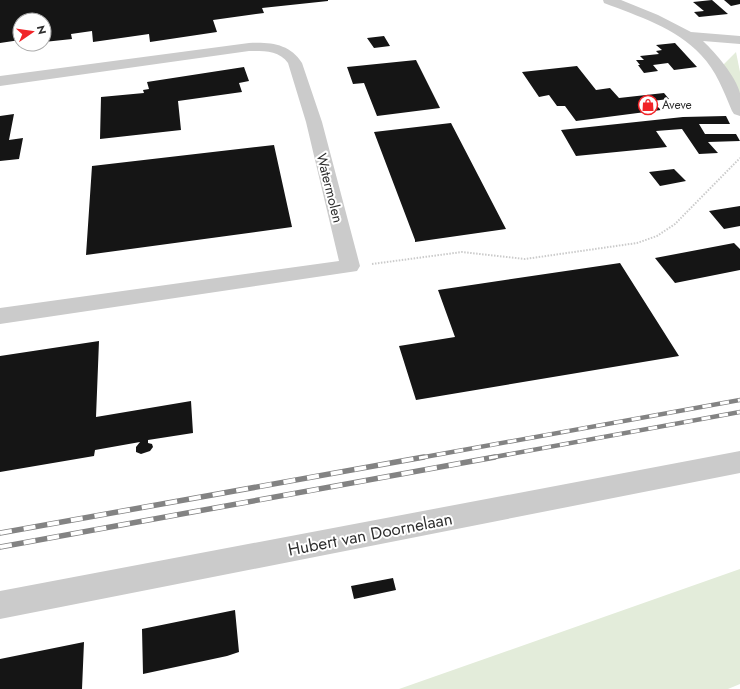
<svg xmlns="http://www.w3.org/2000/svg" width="740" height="689" font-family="Jost,sans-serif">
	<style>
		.green { fill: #e3ecda }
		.building { fill: #151515 }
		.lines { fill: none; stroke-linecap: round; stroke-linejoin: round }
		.path { stroke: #cbcbcb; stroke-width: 2; stroke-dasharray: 1.5 1.5; stroke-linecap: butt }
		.minor { fill: #cbcbcb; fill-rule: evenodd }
		.rail-far1-casing { stroke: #838383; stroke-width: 4.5 }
		.rail-casing { stroke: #838383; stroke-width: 5.5 }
		.rail-far1 { stroke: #fff; stroke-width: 3; stroke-dasharray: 9; stroke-linecap: butt }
		.rail { stroke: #fff; stroke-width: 4; stroke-dasharray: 12; stroke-linecap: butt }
		.labels { text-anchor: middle; stroke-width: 4; stroke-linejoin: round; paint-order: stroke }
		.far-poi-label { font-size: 12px; fill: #2e2e2e; stroke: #fff; text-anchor: start }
		.street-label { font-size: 14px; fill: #2e2e2e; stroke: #fff }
		.near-street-label { font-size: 17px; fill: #2e2e2e; stroke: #fff }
	</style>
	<rect width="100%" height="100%" fill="#fff"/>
	<path class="green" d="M736,52L740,72V93L723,65Z
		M740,569V684L728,689H399Z"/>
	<path class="building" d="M0,0H328V1L262,8L264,13L213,20L217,32L150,42L149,34L93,42L92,31L71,34L72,39L44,42V20H20V40L0,43Z
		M712,0L728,14L699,17L694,12L704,11L693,2Z
		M724,0H740V4L731,6Z
		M384,36L390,46L374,48L367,38Z
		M675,43L697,67L674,70L668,63L653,65L658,71L644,73L638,65H640L636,60H644L640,56L659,54L656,51L662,50L656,45Z
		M416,60L440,108L377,116L364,83L353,84L347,67Z
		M577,66L596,90L610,88L619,98L664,93L669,99L652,101L661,110L576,121L565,106H557L549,95L539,97L522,72Z
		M244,67L249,81L239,83L242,92L178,101L181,130L100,139L101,97L144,93L143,90L149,89L147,82Z
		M14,114L9,140L23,138L19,159L0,161V116Z
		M726,116L730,124H699L705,134H736L740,141L708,142L718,153L699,154L682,129L656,131L667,147L576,156L561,130L683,117Z
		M451,123L506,229L415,242V240L374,132Z
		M274,145L292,227L86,255L92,166Z
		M674,169L686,181L660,186L649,172Z
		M740,206V226L724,229L709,211Z
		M734,243L740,249V270L675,283L655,258Z
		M620,263L679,356L416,400L399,346L455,337L438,290Z
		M99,341L96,417L191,401L193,433L148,440V443L152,444L153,447L150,451L141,454L136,452V447L140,442L95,450L94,456L0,472V356Z
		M393,578L396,590L354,599L351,586Z
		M235,610L239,652L227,656L143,674L142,629Z
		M84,642L82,689H0V659Z"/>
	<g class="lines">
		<path class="path" d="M372,264L462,252L525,259L637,243L657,236L675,224L740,158"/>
		<path class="minor" d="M603,0H621L658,15L691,32L740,36V44L703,41C716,53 736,77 740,93C740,100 740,109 740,116L734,114L732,111C724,92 716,70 701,55C676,28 638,16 604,3Z
			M249,43C271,42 290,44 302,63L322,122L360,266L357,271L0,324V308L339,261L306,122L288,63C279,50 263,51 249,51L0,86V76Z
			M740,451V473L0,619V591Z"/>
		<g class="rail-far1-casing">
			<path id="rail-far1" d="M419,458L740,400
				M489,458L740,412"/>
		</g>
		<g class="rail-casing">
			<path id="rail" d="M0,533L424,457
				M0,547L495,457"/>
		</g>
		<use href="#rail-far1" class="rail-far1"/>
		<use href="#rail" class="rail"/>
	</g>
	<defs>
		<g id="shop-ring" transform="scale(1)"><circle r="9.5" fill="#fff" stroke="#f12428" stroke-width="1.5"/><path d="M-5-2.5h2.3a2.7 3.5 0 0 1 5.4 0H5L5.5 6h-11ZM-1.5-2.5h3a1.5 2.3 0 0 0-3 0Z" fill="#f12428"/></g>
	</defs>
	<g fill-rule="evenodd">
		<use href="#shop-ring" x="648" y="105"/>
	</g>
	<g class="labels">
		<g class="far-poi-label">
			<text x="662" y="109">Aveve</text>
		</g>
		<g class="street-label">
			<text transform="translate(330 188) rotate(76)" y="5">Watermolen</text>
		</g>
		<g class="near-street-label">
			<text transform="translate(370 534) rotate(-11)" y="6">Hubert van Doornelaan</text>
		</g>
	</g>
	<g transform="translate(32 32) rotate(77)"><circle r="19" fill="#ffffff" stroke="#ababab"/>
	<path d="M0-3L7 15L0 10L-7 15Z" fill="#f12428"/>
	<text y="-6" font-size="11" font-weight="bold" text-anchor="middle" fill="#2e2e2e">N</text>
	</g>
</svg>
